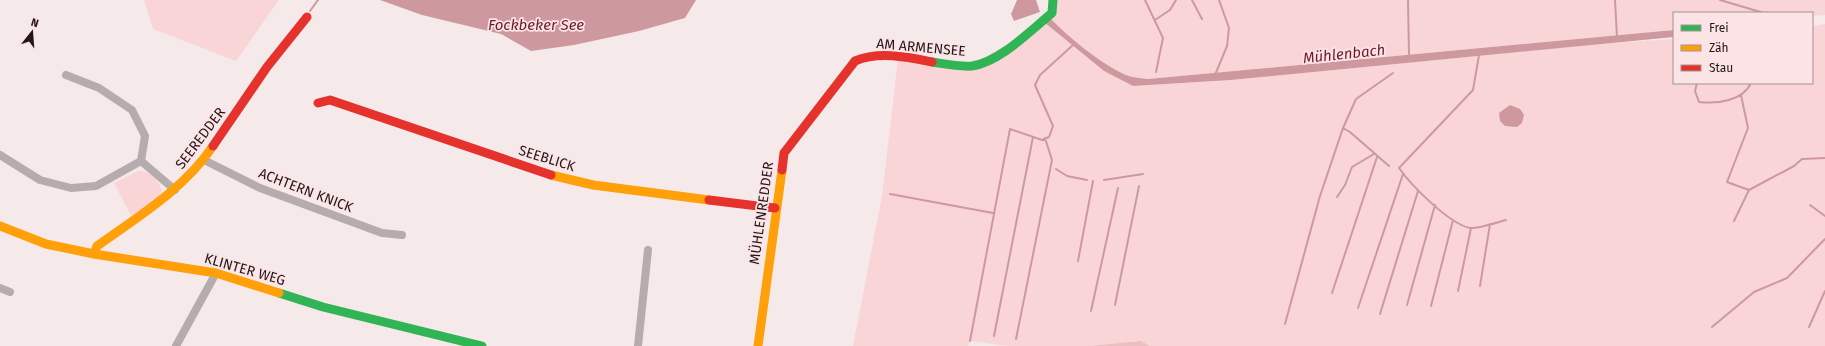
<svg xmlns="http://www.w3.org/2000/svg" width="1825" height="346" font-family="'Fira Sans',sans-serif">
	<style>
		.green { fill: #f9d5d8 }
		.forest { fill: #ebbec2 }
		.water { fill: #cd999f }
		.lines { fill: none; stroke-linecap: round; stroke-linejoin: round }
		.stream { stroke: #cd999f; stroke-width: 2 }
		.street { stroke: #b7acad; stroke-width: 8 }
		.fast { stroke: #30b455; stroke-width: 9 }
		.slow { stroke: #ff9f0a; stroke-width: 9 }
		.jam { stroke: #e5322d; stroke-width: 9 }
		.labels { text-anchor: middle; stroke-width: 3.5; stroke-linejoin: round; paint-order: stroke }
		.street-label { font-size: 14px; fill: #211718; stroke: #fce3e5 }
		.water-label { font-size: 15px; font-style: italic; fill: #6d192c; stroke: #fce3e5 }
	</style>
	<rect width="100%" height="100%" fill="#f6e9ea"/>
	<path class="green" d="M144,0H279L236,61L153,29Z
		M1055,0H1825V15L1812,16V13H1674V30L1148,79C1141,78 1132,78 1126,75C1101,64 1068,37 1049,17Z
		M1044,22L1104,71L1133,86L1231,80L1598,44L1674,39V83H1812V26L1825,24V346H1150L1141,341L1088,346H1008L970,341L968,346H853L882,196L898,59L964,70Z
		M138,171C151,171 158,179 162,191L158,198L131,216L114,183Z"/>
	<path class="forest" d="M1141,341L1150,346H1088Z"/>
	<path class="water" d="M380,0H696L685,18L639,31L574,45L531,51L501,34L422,15Z
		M1017,0H1036L1040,12L1014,21L1011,14Z
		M1049,17C1068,37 1101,64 1126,75C1133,78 1141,78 1148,79L1674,30V37L1231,80L1133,86L1104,71L1044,22Z
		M1510,105L1520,109L1524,115L1522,123L1517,127L1505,126L1500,121L1499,113Z"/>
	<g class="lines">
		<path class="stream" d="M1145,0L1163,38L1156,72
			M1192,0L1202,19
			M1408,0L1409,55
			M1615,0L1617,37
			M1720,0L1764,13
			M310,11L318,0
			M1155,20L1170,10L1176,0
			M1479,55L1473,90L1399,168C1411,185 1449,224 1470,228C1478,229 1498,222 1506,220
			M1215,75L1227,46L1229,28L1219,0
			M1697,83L1695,91L1699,102C1717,104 1743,101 1751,83
			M1741,95L1748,128L1727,182L1749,190
			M1343,128L1350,132L1389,166
			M1056,169L1067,176L1087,180
			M1104,180L1143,174
			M890,194L993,213
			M1337,197L1345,185L1352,167L1374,154
			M1810,205L1825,216
			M1734,221L1749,190L1794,166L1802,159L1825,158
			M1078,261L1093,181
			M1480,286L1490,224
			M1458,291L1471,228
			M1332,293L1377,157
			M1115,305L1139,186
			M1407,305L1435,205
			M1431,306L1453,220
			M1358,308L1403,174
			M1091,311L1118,188
			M1380,314L1418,191
			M1285,324L1320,196L1343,128L1356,99L1393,73
			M1712,327L1754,292L1787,278L1825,239
			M1809,327L1825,291
			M994,336L1033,137
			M1016,339L1052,160L1045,138
			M970,341L1010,129L1042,140L1049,137L1053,126L1035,85L1040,75L1073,45"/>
		<path class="street" d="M0,155L40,180L71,188L96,186L141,161L145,136L132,110L99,88L66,75
			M204,160L260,188L382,233L402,235
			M141,161L175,190
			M0,288L10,292
			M176,346L216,273
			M638,346L648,250"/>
		<path class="fast" d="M932,62C945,64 959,67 972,66C1000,62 1031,30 1052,13L1053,0
			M279,293L323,307L482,346"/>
		<path class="slow" d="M551,175L593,185L709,200
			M0,226L46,244L94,254L216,273L279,293
			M94,254L97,246C139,216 184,189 213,146
			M758,346L782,170"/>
		<path class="jam" d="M318,103L330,100L551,175
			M213,146L267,67L307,17
			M782,170L784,153L855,61C879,51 907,57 932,62
			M709,200L775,208"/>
	</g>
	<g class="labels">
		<g class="street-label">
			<text transform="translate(921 47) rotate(5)" y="5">AM ARMENSEE</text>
			<text transform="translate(200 138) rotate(-53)" y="5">SEEREDDER</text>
			<text transform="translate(547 158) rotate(17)" y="5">SEEBLICK</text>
			<text transform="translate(306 190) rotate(21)" y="5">ACHTERN KNICK</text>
			<text transform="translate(761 213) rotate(-82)" y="5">MÜHLENREDDER</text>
			<text transform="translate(245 269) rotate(16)" y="5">KLINTER WEG</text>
		</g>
		<g class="water-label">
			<text x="536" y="30">Fockbeker See</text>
			<text transform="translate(1344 54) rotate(-6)" y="5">Mühlenbach</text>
		</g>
	</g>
	<rect x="1673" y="12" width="140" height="72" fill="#fce3e5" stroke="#a49193"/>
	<rect x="1681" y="25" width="20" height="6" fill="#30b455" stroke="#a49193"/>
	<text x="1709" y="32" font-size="12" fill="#211718">Frei</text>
	<rect x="1681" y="45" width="20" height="6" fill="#ff9f0a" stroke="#a49193"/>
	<text x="1709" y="52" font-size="12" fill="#211718">Zäh</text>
	<rect x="1681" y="65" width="20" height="6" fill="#e5322d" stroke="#a49193"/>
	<text x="1709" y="72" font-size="12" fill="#211718">Stau</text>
	<g transform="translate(32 32) rotate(17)" stroke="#fce3e5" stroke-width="3" paint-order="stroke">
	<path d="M0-3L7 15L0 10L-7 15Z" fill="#211718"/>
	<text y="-6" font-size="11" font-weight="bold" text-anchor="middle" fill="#211718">N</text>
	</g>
</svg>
